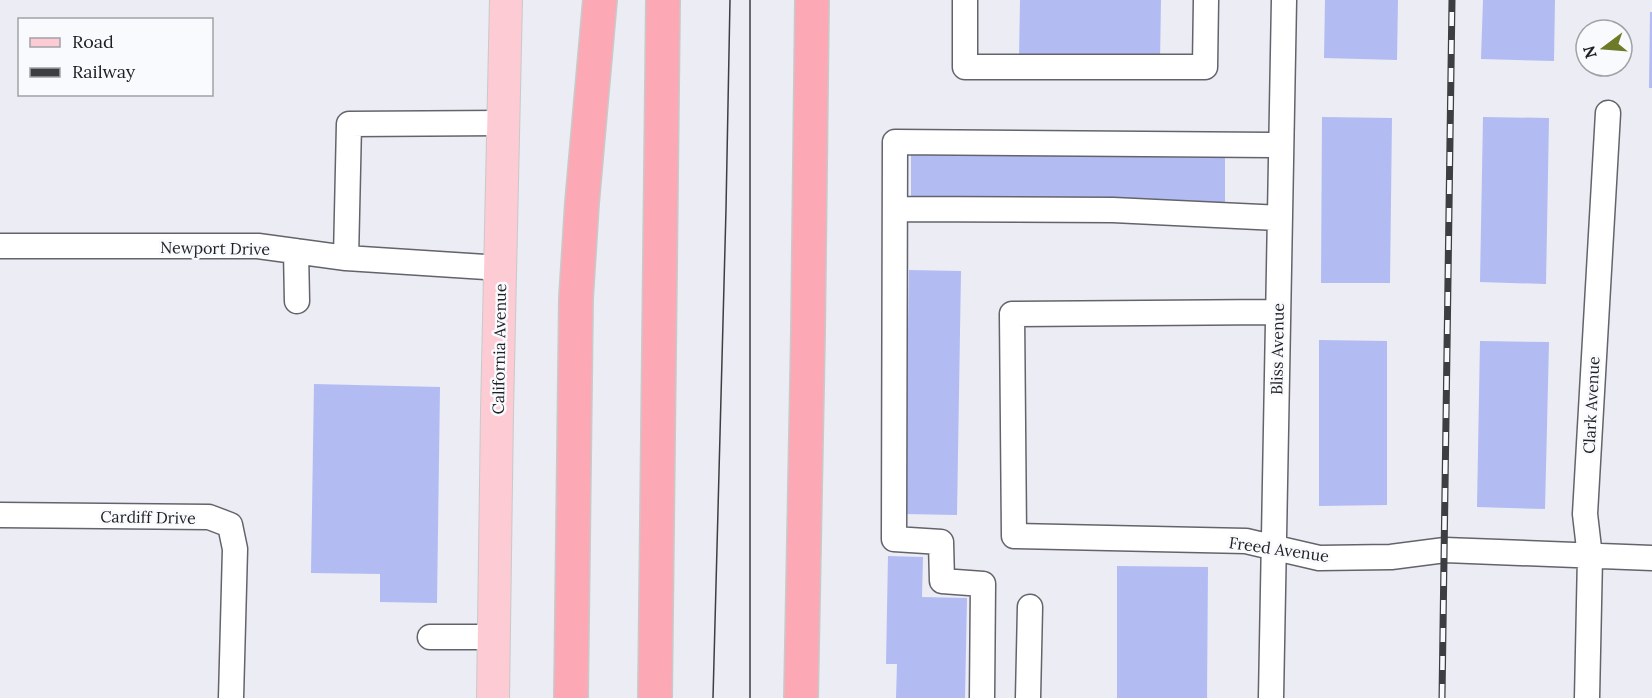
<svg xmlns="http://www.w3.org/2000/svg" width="1652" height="698" font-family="Lora,serif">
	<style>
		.building { fill: #b3bbf3 }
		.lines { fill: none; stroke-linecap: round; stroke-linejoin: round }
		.minor-casing { stroke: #63646b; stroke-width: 27 }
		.major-casing { stroke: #c9c9ca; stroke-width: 34 }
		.highway-casing { stroke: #c9c9ca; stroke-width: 36 }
		.minor { stroke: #fff; stroke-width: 24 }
		.major { stroke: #fdcbd3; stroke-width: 32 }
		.highway { stroke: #fca9b5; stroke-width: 33 }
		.tram { stroke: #3d3e41; stroke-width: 1.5 }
		.rail-casing { stroke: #3d3e41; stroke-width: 7 }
		.rail { stroke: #f9fafe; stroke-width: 4.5; stroke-dasharray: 14; stroke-linecap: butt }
		.labels { text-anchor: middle; stroke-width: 5; stroke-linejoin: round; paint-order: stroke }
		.street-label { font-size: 16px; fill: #1e1f21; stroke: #f9fafe }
	</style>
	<rect width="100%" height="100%" fill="#ebecf4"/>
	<path class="building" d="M1020,0H1161L1160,61L1019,59Z
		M1325,0H1398L1397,60L1324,58Z
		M1483,0H1555L1554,61L1481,59Z
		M1650,12H1652V88H1649Z
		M1322,117L1392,118L1390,283H1321Z
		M1483,117L1549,118L1546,284L1480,282Z
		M911,153L1225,158V203L911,198Z
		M909,270L961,271L957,515L905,514Z
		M1319,340L1387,341V505L1319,506Z
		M1480,341L1549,342L1545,509L1477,507Z
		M314,384L440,387L437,603L380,602V574L311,573Z
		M888,556L923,557L922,597L967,598L965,698H896L897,664H886Z
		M1117,566L1208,567L1207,698H1117Z"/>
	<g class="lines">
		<g class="minor-casing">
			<path id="minor" d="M965,0V67H1205L1206,0
				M895,209L1113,210L1280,218
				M0,246H258L346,258L501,268
				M296,251L297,301
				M346,258L349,124L503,123
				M1278,312L1012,314L1014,536L1246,541L1319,558L1391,557L1445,550L1652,558
				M0,515L209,517L230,525L235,549L231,698
				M430,637H494
				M982,698L983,584L942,581L941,542L894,539L895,142L1281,145
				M1028,698L1030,607
				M1271,698L1284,0
				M1587,698L1590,557L1585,514L1608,113"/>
		</g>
		<g class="major-casing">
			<path id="major" d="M493,698L497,412L506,0"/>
		</g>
		<g class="highway-casing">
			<path id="highway" d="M571,698L576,298L582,203L600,0
				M655,698L663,0
				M801,698L808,332L812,0"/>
		</g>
		<use href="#minor" class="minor"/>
		<use href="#major" class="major"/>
		<use href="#highway" class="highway"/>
		<path class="tram" d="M750,0V698
			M713,698L726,209L730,0"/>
		<g class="rail-casing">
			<path id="rail" d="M1442,698L1452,0"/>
		</g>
		<use href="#rail" class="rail"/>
	</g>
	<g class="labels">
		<g class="street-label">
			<text transform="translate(215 248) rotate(1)" y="6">Newport Drive</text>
			<text transform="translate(499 349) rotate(-89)" y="6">California Avenue</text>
			<text transform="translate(1277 349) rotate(-89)" y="6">Bliss Avenue</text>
			<text transform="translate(1591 405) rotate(-87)" y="6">Clark Avenue</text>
			<text transform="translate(148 517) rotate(1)" y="6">Cardiff Drive</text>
			<text transform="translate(1279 549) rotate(8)" y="6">Freed Avenue</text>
		</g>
	</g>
	<rect x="18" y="18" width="195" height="78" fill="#f9fafe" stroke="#a1a2a6" stroke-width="1.5"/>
	<rect x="30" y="38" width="30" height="9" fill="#fdcbd3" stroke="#a1a2a6" stroke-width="1.5"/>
	<text x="72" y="48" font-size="18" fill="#1e1f21">Road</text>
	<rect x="30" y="68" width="30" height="9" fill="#3d3e41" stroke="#a1a2a6" stroke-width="1.5"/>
	<text x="72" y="78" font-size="18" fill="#1e1f21">Railway</text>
	<g transform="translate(1604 48) rotate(254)"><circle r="28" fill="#f9fafe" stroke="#a1a2a6" stroke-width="1.5"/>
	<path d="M0-4.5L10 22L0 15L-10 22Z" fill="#6d7b28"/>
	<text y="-9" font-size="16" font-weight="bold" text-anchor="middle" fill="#1e1f21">N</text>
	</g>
</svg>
